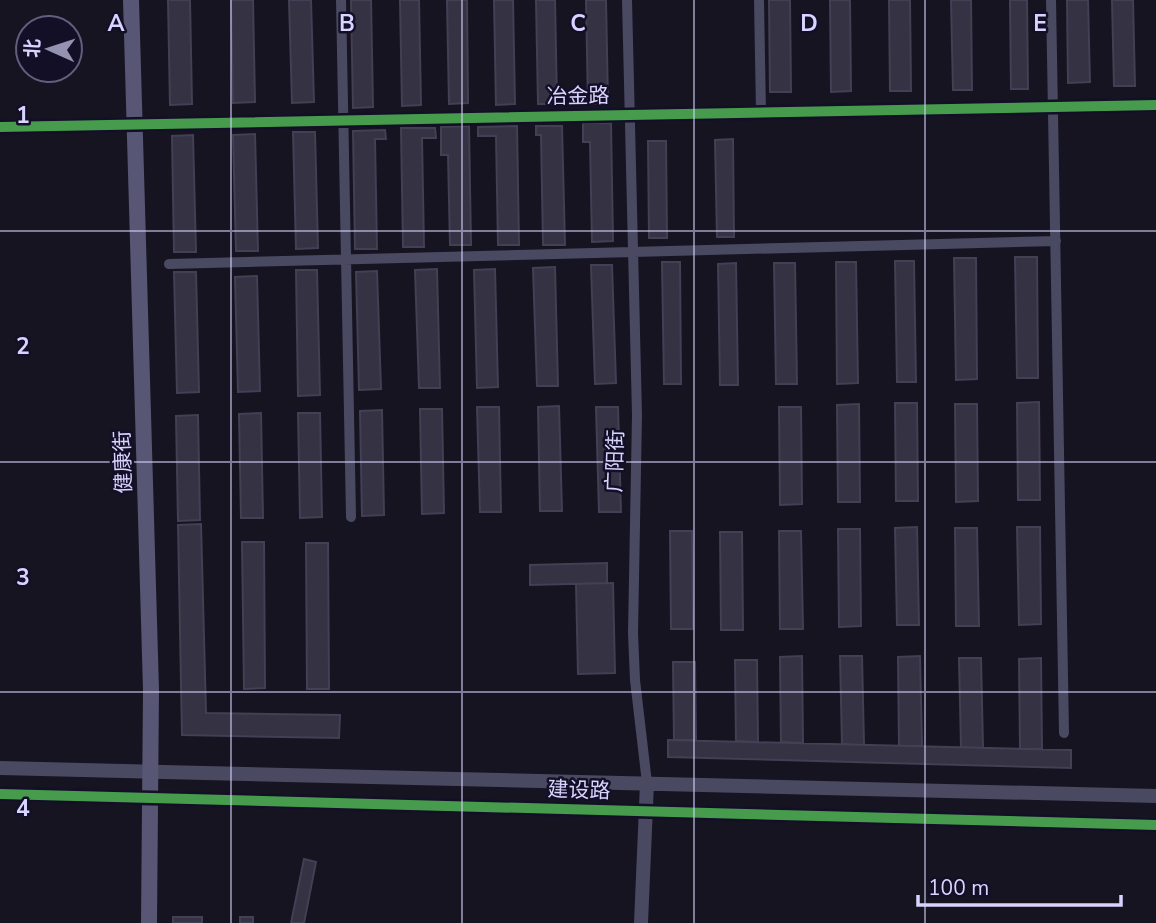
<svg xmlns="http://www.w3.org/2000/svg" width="1156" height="923" font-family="'Nunito Sans','Noto Sans SC',sans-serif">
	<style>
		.building { fill: #343243; stroke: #433f54; stroke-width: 2 }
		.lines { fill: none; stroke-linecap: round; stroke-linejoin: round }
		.minor { stroke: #4a4962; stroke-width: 10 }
		.tertiary { stroke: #4a4962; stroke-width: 14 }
		.secondary { stroke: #575674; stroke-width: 16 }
		.cycleway-casing { stroke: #130f26; stroke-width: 15 }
		.cycleway { stroke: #469c4c; stroke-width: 10 }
		.grid { fill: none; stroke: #d9d4ff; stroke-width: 2; stroke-opacity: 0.55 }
		.labels { text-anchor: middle; stroke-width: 5; stroke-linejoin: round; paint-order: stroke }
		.street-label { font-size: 21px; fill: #d9d4ff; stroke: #130f26 }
		.grid-label { font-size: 23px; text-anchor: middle; font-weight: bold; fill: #d9d4ff; stroke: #130f26; stroke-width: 5; stroke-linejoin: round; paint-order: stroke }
	</style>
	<rect width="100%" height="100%" fill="#161421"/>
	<path class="building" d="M168,0H190L192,104L170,105Z
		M231,0H253L255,102L233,103Z
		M289,0H311L314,102L292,103Z
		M351,0H371L373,107L353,108Z
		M400,0H419L421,105L402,106Z
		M447,0H467L468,103L449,104Z
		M494,0H513L515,104L496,105Z
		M536,0H555L557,104H538Z
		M586,0H606L608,103L588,104Z
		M769,0H790L791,92H770Z
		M830,0H850L851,91L831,92Z
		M889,0H910L911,91H890Z
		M951,0H971L972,90H953Z
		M1010,0H1027L1028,89H1011Z
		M1067,0H1088L1090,82L1068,83Z
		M1112,0H1133L1135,86H1114Z
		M583,123H611L613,241L592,242L590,142H583Z
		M469,126L471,245H450L448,155H441V127Z
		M517,126L519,245H498L496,136H478V127Z
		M536,126H562L565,245H543L541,135H536Z
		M401,128H435L436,138H422L424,247H403Z
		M385,130L386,139H375L377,249H355L353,131Z
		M293,132H315L318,248L296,249Z
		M255,134L258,251H236L233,135Z
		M193,135L196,252H174L172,136Z
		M733,139L734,237H717L715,140Z
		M648,141H666L667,238H649Z
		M1015,257H1037L1038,378H1017Z
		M954,258H976L977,379L956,380Z
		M895,261H914L916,382H897Z
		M662,262H680L681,384H664Z
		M836,262H856L858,383L837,384Z
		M736,263L738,385H720L718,264Z
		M774,263H795L797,384H776Z
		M591,265H612L616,383L595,384Z
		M555,267L558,386H537L533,268Z
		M437,269L440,388H419L415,270Z
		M495,269L498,387L477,388L474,270Z
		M296,270H317L320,395L298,396Z
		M377,271L381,389L359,390L356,272Z
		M174,272H196L199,392L177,393Z
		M257,276L260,391L238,392L235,277Z
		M1039,402L1040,500H1018L1017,403Z
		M895,403H917L918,501H896Z
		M859,404L860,502H838L837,405Z
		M955,404H977L978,501L956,502Z
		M559,406L562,511H540L538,407Z
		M477,407H499L501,512H480Z
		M596,407H618L621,512H599Z
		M779,407H801L802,504L780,505Z
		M420,409H442L444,513L422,514Z
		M382,410L384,515L362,516L360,411Z
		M261,413L263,518H241L239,414Z
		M298,413H320L322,517L300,518Z
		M198,415L200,520L178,521L176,416Z
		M201,524L206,713L340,715L339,738L182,735L178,525Z
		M917,527L919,625H897L895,528Z
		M1017,527H1040L1041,624L1019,625Z
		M955,528H977L979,626H956Z
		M838,529H860L861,626L839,627Z
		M670,531H692L693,629H671Z
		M779,531H801L803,629H780Z
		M720,532H742L743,630H721Z
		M242,542H264L265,688L244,689Z
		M306,543H328L329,689H307Z
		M607,563V583L530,585V565Z
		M613,583L615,673L578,674L576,584Z
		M802,656L803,743L781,742L780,657Z
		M840,656H862L864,745L842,744Z
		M920,656L922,746H899L898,657Z
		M959,658H981L983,748L961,747Z
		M1041,658L1042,749H1020L1019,659Z
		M735,660H757L758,742L736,741Z
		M673,662H695L696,740H674Z
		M668,740L1071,750V768L668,757Z
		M304,859L316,862L304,923H291Z
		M173,917H202V923H173Z
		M240,917H253V923H240Z"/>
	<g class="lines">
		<path class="minor" d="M341,0L351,517
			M627,0L637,415L633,633L635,680L647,783
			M759,0L761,112
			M1051,0L1064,733
			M169,264L1056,241"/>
		<path class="tertiary" d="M0,127L1156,105
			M0,768L1156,796
			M0,794L1156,825
			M641,923L647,783"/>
		<path class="secondary" d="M131,0L151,690L149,923"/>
		<g class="cycleway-casing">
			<path id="cycleway" d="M0,127L1156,105
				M0,794L1156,825"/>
		</g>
		<use href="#cycleway" class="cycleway"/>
	</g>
	<path class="grid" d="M231,0V923M462,0V923M694,0V923M925,0V923M0,231H1156M0,462H1156M0,692H1156"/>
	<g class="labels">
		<g class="street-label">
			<text transform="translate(578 96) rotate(-1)" y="7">冶金路</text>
			<text transform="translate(615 461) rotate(-88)" y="7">广阳街</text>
			<text transform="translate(123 462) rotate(-92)" y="7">健康街</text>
			<text transform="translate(579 790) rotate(2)" y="7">建设路</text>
		</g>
	</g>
	<g class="grid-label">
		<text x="116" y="31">A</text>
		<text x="347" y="31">B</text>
		<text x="578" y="31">C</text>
		<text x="809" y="31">D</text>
		<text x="1040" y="31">E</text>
		<text x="23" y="123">1</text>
		<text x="23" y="354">2</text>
		<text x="23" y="585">3</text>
		<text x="23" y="816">4</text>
	</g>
	<g transform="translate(49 49) rotate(273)"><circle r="33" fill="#130f26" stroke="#625e7d" stroke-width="2"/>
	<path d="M0-5L12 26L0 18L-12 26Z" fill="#9591b1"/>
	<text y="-10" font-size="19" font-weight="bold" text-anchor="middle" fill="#d9d4ff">北</text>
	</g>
	<path d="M918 895v10h203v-10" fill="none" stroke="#d9d4ff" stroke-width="3.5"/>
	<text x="928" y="895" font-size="21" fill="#d9d4ff" stroke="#130f26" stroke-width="5" paint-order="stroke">100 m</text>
</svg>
